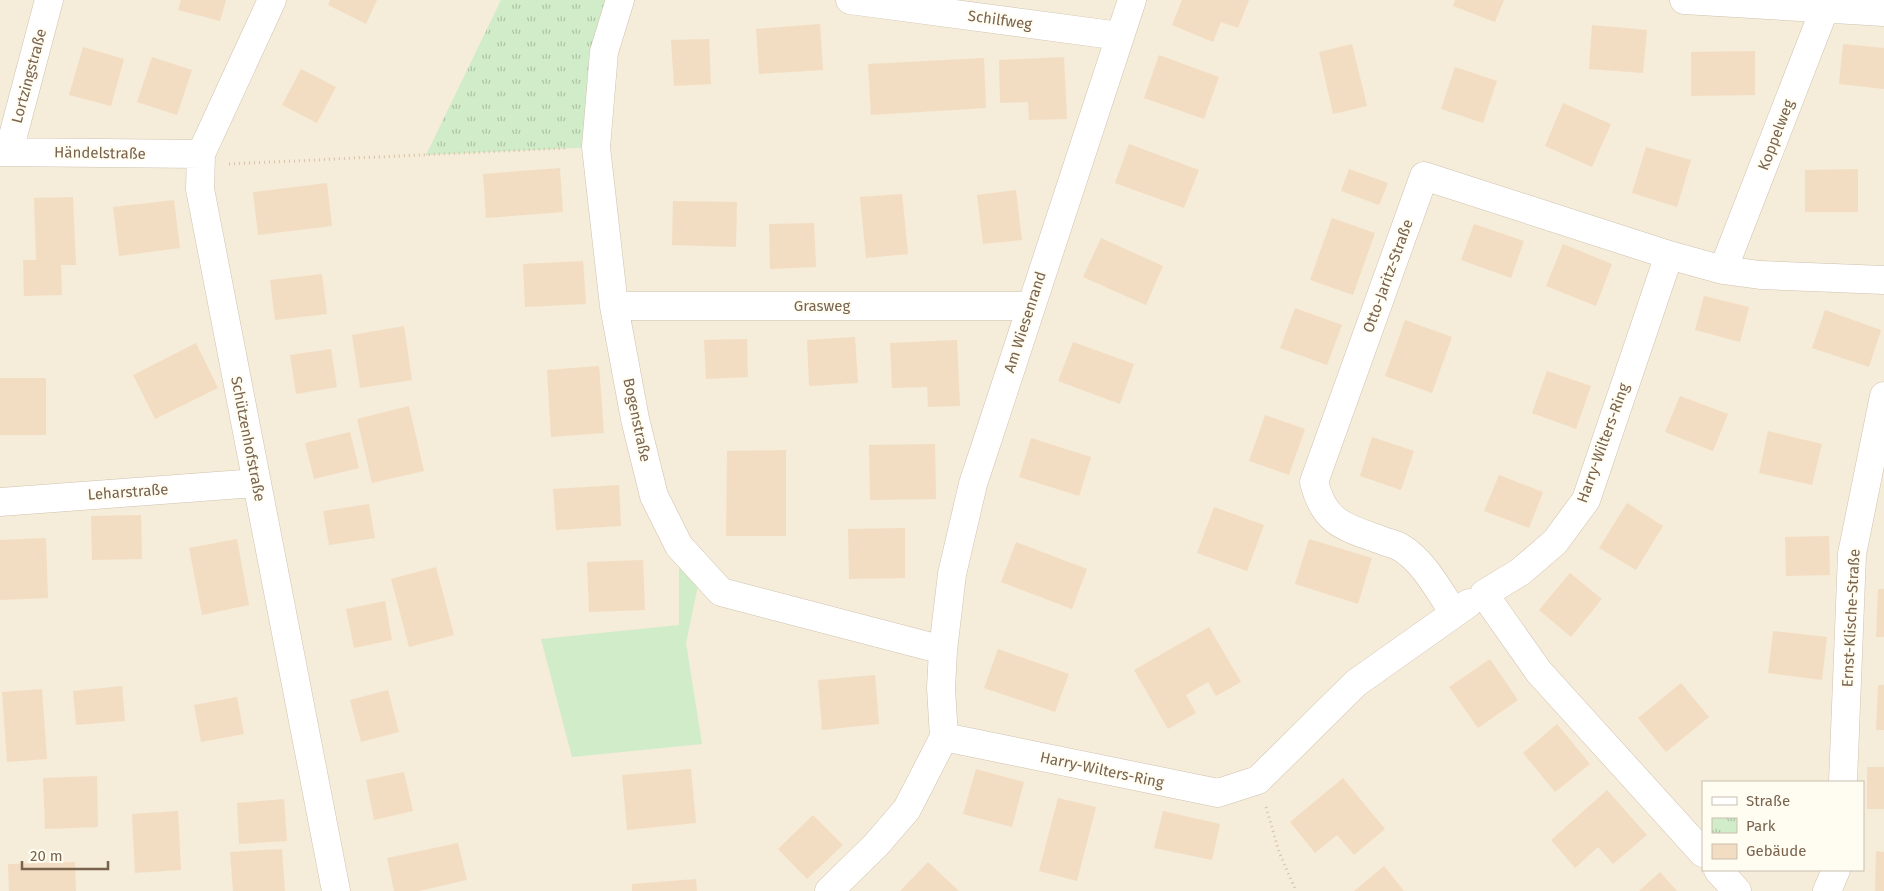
<svg xmlns="http://www.w3.org/2000/svg" width="1884" height="891" font-family="'Fira Sans',sans-serif">
	<style>
		.residential { fill: #f5ecd9; fill-rule: evenodd }
		.grass { fill: #d1ecc8 }
		.park { fill: url(#park-tufts) }
		.building { fill: #f3ddc2 }
		.lines { fill: none; stroke-linecap: round; stroke-linejoin: round }
		.minor-casing { stroke: #d0c2af; stroke-width: 29 }
		.path { stroke: #d9c0a4; stroke-width: 3; stroke-dasharray: 1 4; stroke-linecap: butt }
		.minor { stroke: #fff; stroke-width: 28 }
		.labels { text-anchor: middle; stroke-width: 4; stroke-linejoin: round; paint-order: stroke }
		.street-label { font-size: 15px; fill: #79634d; stroke: #fffcf2 }
	</style>
	<defs>
		<pattern id="park-tufts" width="24" height="20" patternUnits="userSpaceOnUse" patternTransform="scale(1.25)"><rect width="24" height="20" fill="#d1ecc8"/><path d="M3 7l-1-3M5 7V3M7 7l1-3M15 17l-1-3M17 17v-4M19 17l1-3" fill="none" stroke="#aec3a5"/></pattern>
	</defs>
	<rect width="100%" height="100%" fill="#fdf9eb"/>
	<path class="residential" d="M0,0H1884V891H0ZM1703,782H1863V870H1703Z"/>
	<path class="grass" d="M679,546L701,571L686,643L702,744L572,757L541,639L679,625Z"/>
	<path class="park" d="M501,0H620L596,147L426,155Z"/>
	<path class="building" d="M181,0H226L220,21L178,10Z
		M330,0H377L366,24L328,5Z
		M1182,0H1249L1238,28L1221,22L1213,42L1172,25Z
		M1455,0H1504L1495,22L1453,6Z
		M820,24L823,70L759,74L756,29Z
		M1592,25L1647,30L1643,73L1589,69Z
		M709,39L711,84L674,86L671,40Z
		M1352,44L1367,106L1333,114L1319,52Z
		M1843,44L1884,48V89L1839,84Z
		M83,47L124,59L111,106L69,95Z
		M1755,51V95L1691,96V52Z
		M1159,55L1219,77L1204,119L1144,98Z
		M152,57L192,70L177,115L137,102Z
		M1064,57L1067,119L1029,120L1028,102L1000,103L999,60Z
		M984,58L986,108L871,115L868,64Z
		M1455,67L1497,81L1483,123L1441,109Z
		M301,69L336,87L317,123L282,105Z
		M1563,103L1611,124L1592,167L1545,146Z
		M1129,144L1199,170L1184,208L1115,183Z
		M1646,147L1691,160L1677,207L1632,193Z
		M560,168L563,212L486,218L483,174Z
		M1349,169L1388,183L1379,205L1341,191Z
		M1858,169V212H1805V170Z
		M327,183L332,226L258,235L253,192Z
		M1016,190L1022,240L983,244L977,195Z
		M902,194L908,254L866,258L860,197Z
		M73,197L76,265H61L62,295L24,296L23,260H36L34,198Z
		M174,200L180,248L119,256L113,207Z
		M673,201L737,202L736,247L672,245Z
		M1332,218L1375,233L1353,295L1310,280Z
		M814,223L816,267L770,269L769,224Z
		M1474,224L1524,241L1511,278L1461,260Z
		M1101,238L1163,266L1146,305L1083,277Z
		M1563,244L1612,264L1596,306L1546,286Z
		M583,261L586,304L525,307L523,264Z
		M322,274L327,314L275,320L270,280Z
		M1704,296L1749,307L1740,342L1695,330Z
		M1295,308L1342,325L1327,365L1280,348Z
		M1825,310L1881,330L1869,367L1812,348Z
		M1405,320L1452,337L1432,393L1385,376Z
		M404,326L412,380L360,388L352,335Z
		M855,337L858,383L809,386L807,340Z
		M747,339L748,377L706,379L704,340Z
		M957,340L960,406L928,407L927,387L892,388L890,343Z
		M1073,342L1134,364L1120,404L1058,381Z
		M196,343L218,388L155,419L133,375Z
		M331,349L337,387L296,394L290,355Z
		M599,366L604,433L551,437L547,370Z
		M1547,371L1591,386L1576,429L1532,413Z
		M0,378H46V435H0Z
		M1680,396L1728,414L1713,451L1665,432Z
		M409,406L424,471L372,483L357,419Z
		M1265,415L1305,429L1289,475L1249,461Z
		M1768,431L1822,444L1812,485L1759,473Z
		M350,432L359,468L314,479L305,443Z
		M1372,437L1414,451L1401,490L1360,476Z
		M1031,438L1091,457L1079,496L1019,477Z
		M935,444L936,499L870,500L869,445Z
		M786,450V536H726L727,451Z
		M1499,475L1543,492L1529,528L1484,511Z
		M619,485L621,526L556,530L553,489Z
		M1627,503L1663,526L1636,570L1599,548Z
		M369,504L375,538L329,545L323,511Z
		M1214,507L1264,525L1247,571L1197,553Z
		M141,515L142,559L92,560L91,516Z
		M905,528V578L849,579L848,529Z
		M1829,536L1830,575L1786,576L1785,537Z
		M46,538L48,598L0,600V540Z
		M237,539L249,605L202,615L189,548Z
		M1309,539L1372,558L1358,604L1295,584Z
		M1016,542L1087,569L1072,609L1001,582Z
		M643,560L645,610L589,612L587,562Z
		M436,567L454,635L409,647L391,579Z
		M1570,573L1602,599L1571,637L1539,610Z
		M1878,589H1884V637H1876Z
		M385,601L392,640L354,648L346,609Z
		M1209,627L1241,682L1216,696L1208,682L1186,695L1196,713L1168,729L1134,670Z
		M1773,631L1827,637L1822,680L1768,673Z
		M998,649L1069,674L1055,712L984,688Z
		M1490,659L1518,700L1478,728L1449,687Z
		M875,675L879,724L822,730L818,680Z
		M1681,683L1709,717L1666,752L1638,718Z
		M1878,685H1884V730H1876Z
		M122,686L125,721L76,725L73,691Z
		M42,689L47,759L7,762L2,692Z
		M388,690L399,732L361,742L350,700Z
		M237,697L244,734L201,742L194,705Z
		M1557,724L1590,764L1555,792L1523,753Z
		M1867,767H1884V809H1867Z
		M691,769L696,823L627,830L622,775Z
		M976,769L1024,782L1012,827L963,814Z
		M404,772L413,811L374,820L366,780Z
		M97,776L98,827L45,829L43,778Z
		M1343,778L1385,829L1354,855L1337,835L1315,853L1290,822Z
		M1607,790L1647,835L1613,864L1598,847L1575,868L1551,840Z
		M1058,798L1096,807L1077,881L1039,871Z
		M284,799L287,841L239,844L237,803Z
		M178,811L181,870L135,873L132,814Z
		M1163,811L1220,824L1212,860L1154,848Z
		M813,815L843,845L807,879L778,849Z
		M458,843L467,880L419,891H394L387,858Z
		M282,849L285,891H233L230,852Z
		M1876,851L1884,852V891H1875Z
		M75,862L76,891H9L8,864Z
		M928,862L959,891H900Z
		M1384,866L1404,891H1354Z
		M1660,872L1677,891H1639Z
		M696,879L697,891H632V884Z"/>
	<g class="lines">
		<g class="minor-casing">
			<path id="minor" d="M272,0L201,154L200,189L336,891
				M620,0L604,52L596,147L614,306L635,419L654,496L679,546L721,592L943,650
				M850,0L1120,36
				M1684,0L1884,12
				M9,151L49,0
				M0,152L201,154
				M1669,255L1586,500L1555,542L1520,572L1484,594L1539,672L1703,853
				M1723,270L1828,0
				M614,306H1030
				M0,502L257,483
				M1454,613C1439,591 1424,561 1400,547C1394,544 1385,542 1378,539C1342,526 1324,522 1314,482L1424,176L1669,255L1723,270L1760,275L1884,280
				M944,737L1218,793L1258,780L1356,683L1469,603
				M1843,782L1852,554L1884,396
				M1718,870L1737,891
				M829,891L876,845L907,809L944,737L941,688L943,650L952,574L973,484L1132,0
				M1827,891L1836,870"/>
		</g>
		<path class="path" d="M229,164L568,148
			M1266,807L1279,852L1296,891"/>
		<use href="#minor" class="minor"/>
	</g>
	<g class="labels">
		<g class="street-label">
			<text transform="translate(1000 20) rotate(8)" y="5">Schilfweg</text>
			<text transform="translate(29 76) rotate(-75)" y="5">Lortzingstraße</text>
			<text transform="translate(1776 135) rotate(-69)" y="5">Koppelweg</text>
			<text transform="translate(100 153) rotate(1)" y="5">Händelstraße</text>
			<text transform="translate(1388 276) rotate(-70)" y="5">Otto-Jaritz-Straße</text>
			<text x="822" y="311">Grasweg</text>
			<text transform="translate(1025 322) rotate(-72)" y="5">Am Wiesenrand</text>
			<text transform="translate(637 420) rotate(78)" y="5">Bogenstraße</text>
			<text transform="translate(248 439) rotate(79)" y="5">Schützenhofstraße</text>
			<text transform="translate(1603 443) rotate(-70)" y="5">Harry-Wilters-Ring</text>
			<text transform="translate(128 492) rotate(-4)" y="5">Leharstraße</text>
			<text transform="translate(1851 618) rotate(-87)" y="5">Ernst-Klische-Straße</text>
			<text transform="translate(1102 770) rotate(12)" y="5">Harry-Wilters-Ring</text>
		</g>
	</g>
	<rect x="1702" y="781" width="162" height="90" fill="#fffcf2" stroke="#c9bfb0"/>
	<rect x="1712" y="797" width="25" height="8" fill="#ffffff" stroke="#c9bfb0"/>
	<text x="1746" y="806" font-size="15" fill="#79634d">Straße</text>
	<rect x="1712" y="818" width="25" height="15" fill="url(#park-tufts)" stroke="#c9bfb0"/>
	<text x="1746" y="831" font-size="15" fill="#79634d">Park</text>
	<rect x="1712" y="844" width="25" height="15" fill="#f3ddc2" stroke="#c9bfb0"/>
	<text x="1746" y="856" font-size="15" fill="#79634d">Gebäude</text>
	<path d="M22 861v8h86v-8" fill="none" stroke="#79634d" stroke-width="2.5"/>
	<text x="30" y="861" font-size="15" fill="#79634d" stroke="#fffcf2" stroke-width="4" paint-order="stroke">20 m</text>
</svg>
